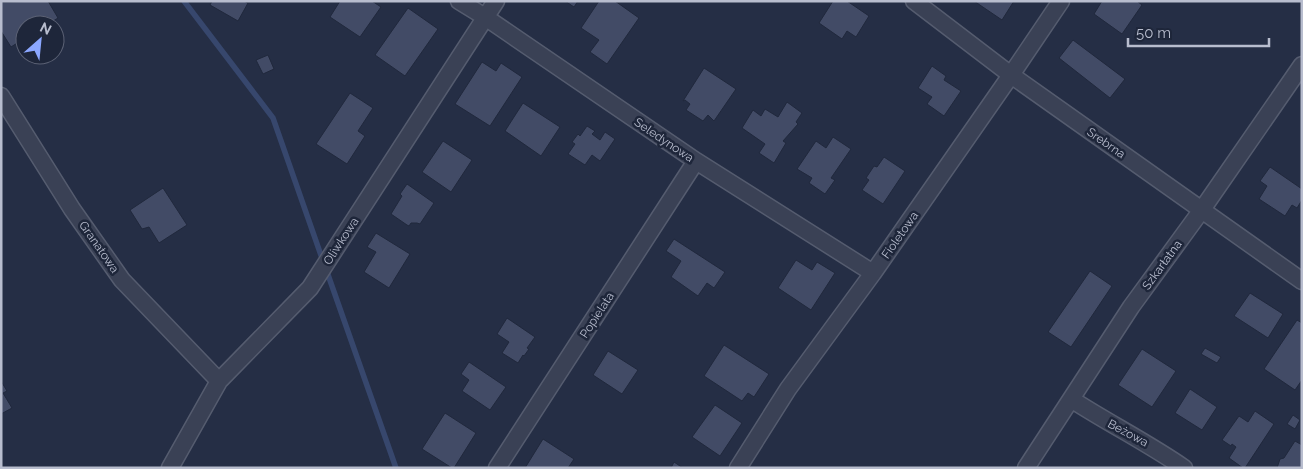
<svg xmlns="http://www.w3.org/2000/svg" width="1303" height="469" font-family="Raleway,sans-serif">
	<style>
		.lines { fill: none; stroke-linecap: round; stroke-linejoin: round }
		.stream { stroke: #37476d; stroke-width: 5.5 }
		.building { fill: #424b66; stroke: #20283c }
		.minor-casing { stroke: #555c6f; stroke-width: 19 }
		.minor { stroke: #3a4155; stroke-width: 16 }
		.labels { text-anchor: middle; stroke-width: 5; stroke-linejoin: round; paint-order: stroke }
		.street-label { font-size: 12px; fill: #b8bdce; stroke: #1e263a }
	</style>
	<rect width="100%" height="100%" fill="#252e45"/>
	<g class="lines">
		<path class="stream" d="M184,1L273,118L323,261
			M326,269L396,468"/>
	</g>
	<path class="building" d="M48,1L58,18L47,25H25V38L11,47L1,31V2Z
		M212,1H244L248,3L238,21L210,5Z
		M340,1H372L381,7L360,37L330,17Z
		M565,1H578L574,7Z
		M599,1H615L639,18L607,64L590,52L599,40L581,28Z
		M833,1H847L869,16L856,37L847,31L842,39L819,23Z
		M974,1H1014L1002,20Z
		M1102,1H1137L1142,5L1122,34L1094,14Z
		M408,8L438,29L405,76L375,55Z
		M1073,40L1125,79L1110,98L1059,58Z
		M268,55L274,69L263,74L256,60Z
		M482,62L496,71L501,63L522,77L490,126L455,104Z
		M932,66L946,76L944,80L961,91L944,116L927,104L932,97L918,88Z
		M704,68L736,89L714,121L708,115L703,121L686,110L690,104L685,100L683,101Z
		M350,93L373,108L358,131L365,136L347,164L316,144Z
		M787,102L802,113L796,122L798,124L783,141L786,143L774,163L759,153L765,144L742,128L753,110L761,116L765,109L778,117Z
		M523,103L560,127L541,156L505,131Z
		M587,126L595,131L592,134L600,140L605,132L615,139L600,161L592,155L585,165L568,154L575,144L572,142L578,134L580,136Z
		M833,137L851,149L831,178L835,180L825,194L809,183L812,178L797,169L816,141L826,148Z
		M443,141L472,160L451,192L422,172Z
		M884,157L905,171L883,204L862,190L869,180L866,178L874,166L877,167Z
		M1270,167L1302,189V200L1297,208L1292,205L1285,216L1259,199L1267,186L1260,181Z
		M407,184L434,203L420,224L417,223H411L409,226L407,225L391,214L402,196L400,194Z
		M163,188L187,225L159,243L149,227L142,229L130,210Z
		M376,233L410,254L389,288L364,272L376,252L367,247Z
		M674,239L725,272L714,288L707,283L698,296L671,277L681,261L666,251Z
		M796,260L812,270L817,262L835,273L811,310L778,288Z
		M1090,271L1112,286L1071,347L1048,332Z
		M1250,293L1283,314L1268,338L1234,316Z
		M507,318L535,337L527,348L529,349L524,356L523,355L518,363L502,353L509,342L497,334Z
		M1297,320L1302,323V380L1295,390L1264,369Z
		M724,345L769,374L754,397L748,393L742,401L704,376Z
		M1205,348L1221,357L1217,363L1201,354Z
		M1142,349L1176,371L1152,407L1118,385Z
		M608,351L638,370L622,394L593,375Z
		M469,362L506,387L490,410L462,391L469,380L461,374Z
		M1,381L7,391L3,393L12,408L1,414Z
		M1190,389L1217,407L1202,430L1175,413Z
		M715,405L742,423L720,456L692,437Z
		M1255,411L1274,424L1245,468H1243L1229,458L1236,447L1232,444L1231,446L1222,440L1239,416L1248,422Z
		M445,413L476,433L454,468H452L422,449Z
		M1293,415L1300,420L1295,429L1287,424Z
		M543,439L574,459L568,468H525Z
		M1295,441L1302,445V468H1277L1280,459L1284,458Z
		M674,462L683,468H684H671Z"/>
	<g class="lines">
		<g class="minor-casing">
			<path id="minor" d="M459,1L485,17L696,161L873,273
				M914,1L1011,75L1302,281
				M1,96L72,209L122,280L219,381
				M1071,399C1108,423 1148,443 1184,468
				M170,468L219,381L310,288L496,1
				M497,468L696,161
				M738,468L788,389L873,273L1011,75L1061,1
				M1026,468L1131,307L1201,211L1302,65"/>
		</g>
		<use href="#minor" class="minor"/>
	</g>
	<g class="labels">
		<g class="street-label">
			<text transform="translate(664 140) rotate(34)" y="4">Seledynowa</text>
			<text transform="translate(1106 143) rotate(35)" y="4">Srebrna</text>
			<text transform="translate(900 235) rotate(-55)" y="4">Fioletowa</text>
			<text transform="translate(341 241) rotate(-57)" y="4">Oliwkowa</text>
			<text transform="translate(99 247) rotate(55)" y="4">Granatowa</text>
			<text transform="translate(1162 265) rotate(-54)" y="4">Szkarłatna</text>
			<text transform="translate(597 315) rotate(-57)" y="4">Popielata</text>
			<text transform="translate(1128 433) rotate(28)" y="4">Beżowa</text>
		</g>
	</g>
	<rect width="1303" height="469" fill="none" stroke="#b8bdce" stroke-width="5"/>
	<g transform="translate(40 40) rotate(27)"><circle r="24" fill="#1e263a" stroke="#5c6275"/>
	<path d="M0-4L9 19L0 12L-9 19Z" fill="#8ba7ff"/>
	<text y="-8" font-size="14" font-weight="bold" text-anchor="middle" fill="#b8bdce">N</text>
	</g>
	<path d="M1128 38v8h141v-8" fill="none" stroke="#b8bdce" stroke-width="2.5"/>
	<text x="1136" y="38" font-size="15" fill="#b8bdce" stroke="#1e263a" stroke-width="4" paint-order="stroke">50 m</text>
</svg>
